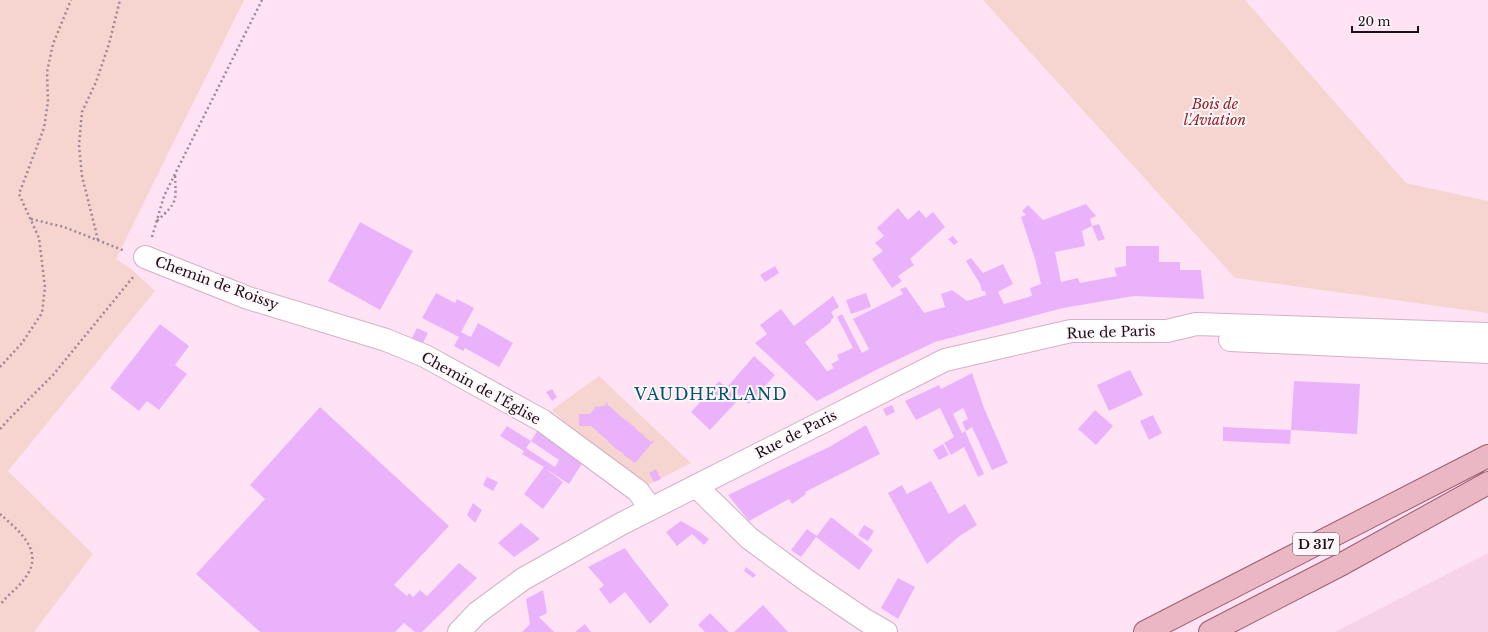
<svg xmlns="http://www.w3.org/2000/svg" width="1488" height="632" font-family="'Libre Baskerville',serif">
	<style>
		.built { fill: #f6d3e9 }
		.green { fill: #f6d4d0 }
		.building { fill: #ebb2fc }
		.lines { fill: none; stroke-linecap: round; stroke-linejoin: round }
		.minor-casing { stroke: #d3b0c6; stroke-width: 24 }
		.tertiary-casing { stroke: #d3b0c6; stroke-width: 24 }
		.primary-casing { stroke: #9b5d6f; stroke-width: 24 }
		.path { stroke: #9d8795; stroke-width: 2.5; stroke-dasharray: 2 3; stroke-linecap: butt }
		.minor { stroke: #fff; stroke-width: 22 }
		.tertiary { stroke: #fff; stroke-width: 22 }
		.primary { stroke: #ecb7c5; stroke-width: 22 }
		.labels { text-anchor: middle; stroke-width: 4; stroke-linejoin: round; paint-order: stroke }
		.shield { fill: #fef6fb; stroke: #60555c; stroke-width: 1 }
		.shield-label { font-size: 13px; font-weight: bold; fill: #1c1018 }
		.park-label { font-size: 14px; font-style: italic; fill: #902121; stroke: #fef6fb }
		.street-label { font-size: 14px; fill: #1c1018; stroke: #fef6fb }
		.quarter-label { font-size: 16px; letter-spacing: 1px; fill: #03546e; stroke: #fef6fb }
	</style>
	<rect width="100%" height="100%" fill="#ffe2f4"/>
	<path class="built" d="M1488,553V632H1335Z"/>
	<path class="green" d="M0,0H244L116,259L131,269L155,291L8,471L93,554L34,632H0Z
		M983,0H1245L1406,183L1488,201V313L1235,278Z
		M599,376L691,463L648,485L586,442L552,410Z"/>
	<path class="building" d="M1086,204L1096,216L1090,219L1092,226L1099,224L1105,239L1098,241L1092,226L1082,231L1085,246L1055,252L1061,282L1078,278L1080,283L1117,276L1114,268L1126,266V246H1159V262H1180V270H1201L1204,299L1134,296L1063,308L935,342L880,368L817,401L755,343L767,334L760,325L781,309L794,326L833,296L839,307L831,312L834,317L831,320V322L805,342L827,371L834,368L831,364L839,360L837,355L853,348L837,317L842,314L862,353L869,349L853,319L903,294L900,289L906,287L924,313L945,307L941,294L952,290L967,301L986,295L985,291H982L980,284L966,261L971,258L983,273L1003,264L1013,284L998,292L1004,304L1032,296L1030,288L1041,284L1035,259L1021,217L1026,215L1022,211L1028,205L1043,220Z
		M898,208L908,220L919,210L926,218L933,212L945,227L910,259L914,265L898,276L902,281L892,288L872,259L883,251L875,243L884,236L877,228Z
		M360,222L413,251L380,310L328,281Z
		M953,236L958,242L954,245L948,239Z
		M775,266L779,273L765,282L760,275Z
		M436,293L455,303L457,299L474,308L461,332L471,337L478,323L513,343L499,367L465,348L463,351L454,346L459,337L422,318Z
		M866,293L871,307L851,314L846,300Z
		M160,324L189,346L175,365L187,374L159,410L147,401L139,411L110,388Z
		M417,328L428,333L423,343L412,338Z
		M754,356L775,375L749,404L728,386Z
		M1130,370L1143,395L1109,411L1097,385Z
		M972,373L984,408L1008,463L992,470L972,427L966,431L962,422L968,419L963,408L953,414L962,433L965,431L984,474L978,477L964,447L951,455L944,443L954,437L940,408L916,420L905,401L939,385L941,389Z
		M719,381L739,399L710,430L691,412Z
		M1294,381L1360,384L1357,434L1291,430Z
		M552,389L557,397L552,401L546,392Z
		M606,401L608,405L625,420H627V421L634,427L635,426V428L642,434L644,433L643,435L651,442L652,440L654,441L635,463L625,456H624V454L616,449L609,442L608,443V441L591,426H579V414H590L595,408V406L597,407L606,405Z
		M892,405L895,412L886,416L883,409Z
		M320,407L449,526L394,585L407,596L409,593L413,597L420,590L427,596L459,563L477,578L422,632H415L404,623L395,632H260L196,574L265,499L250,485Z
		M1095,410L1113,426L1096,445L1078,429Z
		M1153,415L1162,433L1149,440L1140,421Z
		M866,425L880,454L805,492L806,494L792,504L789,499L749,521L728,495L831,446Z
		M507,426L531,441L526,448L555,467L559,460L531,441L540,427L585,459L569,484L546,469L563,482L543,509L524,494L544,467L522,454L524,451L500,436Z
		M1223,427L1291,430L1290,444L1223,441Z
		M943,444L949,455L939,460L933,450Z
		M656,469L661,479L654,482L649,473Z
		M487,477L498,482L493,491L483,485Z
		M931,481L949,514L965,504L977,525L961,535L927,564L888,493L902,485L907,494Z
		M473,503L482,510L475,523L467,515Z
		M831,517L873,550L859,570L816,537Z
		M681,521L700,532L709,539L704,545L692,534L677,546L666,532Z
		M521,523L540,539L514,557L498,543Z
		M864,525L874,531L868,541L858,535Z
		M807,529L817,536L801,557L791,550Z
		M625,548L631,557L669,605L650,624L625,592L610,604L599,589L604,585L588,567Z
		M746,567L756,575L753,578L744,571Z
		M898,578L915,587L898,619L881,608Z
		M543,590L547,613L539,617L554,632H522L530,624L526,599Z
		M763,605L788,632H734Z
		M710,613L729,632H705L698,625Z
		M585,624L591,632H575Z"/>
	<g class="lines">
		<g class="minor-casing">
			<path id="minor" d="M145,257L248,298L386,340L425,356L543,421L638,491L651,509
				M459,632L477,613L523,579L621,524L696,486"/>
		</g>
		<g class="tertiary-casing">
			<path id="tertiary" d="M1230,340L1488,352
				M886,632L865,620L806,580L749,538L696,486L945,360L1071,331H1167L1196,324L1488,334"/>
		</g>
		<g class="primary-casing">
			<path id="primary" d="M1145,632L1488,456
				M1210,632L1342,564L1488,483"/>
		</g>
		<path class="path" d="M31,219L64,227L125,251
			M157,221C178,201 176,203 175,174
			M152,237L164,196L262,0
			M98,240L82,176L79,145L82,112L96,82L109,44L120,0
			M0,367L22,343L42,313L45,287L39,238L19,194L44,128L48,101L47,72L53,44L71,0
			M0,429L11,417L53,375L134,276
			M0,514C17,529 44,550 27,575C20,587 8,594 0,605"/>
		<use href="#minor" class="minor"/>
		<use href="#tertiary" class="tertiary"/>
		<use href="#primary" class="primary"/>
	</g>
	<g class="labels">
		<rect class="shield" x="1293" y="533" width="46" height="22" rx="3"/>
		<g class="shield-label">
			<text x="1316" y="549">D 317</text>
		</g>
		<g class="park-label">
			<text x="1215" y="109">Bois de<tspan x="1215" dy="16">l'Aviation</tspan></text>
		</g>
		<g class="street-label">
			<text transform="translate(217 283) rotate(20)" y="5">Chemin de Roissy</text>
			<text transform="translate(1111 332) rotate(-2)" y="5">Rue de Paris</text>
			<text transform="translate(481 388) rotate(29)" y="5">Chemin de l'Église</text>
			<text transform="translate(796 434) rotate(-27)" y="5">Rue de Paris</text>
		</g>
		<g class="quarter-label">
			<text x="711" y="400">VAUDHERLAND</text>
		</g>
	</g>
	<path d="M1352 26v6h66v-6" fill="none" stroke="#1c1018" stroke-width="2"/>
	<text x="1358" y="26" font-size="12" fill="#1c1018" stroke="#fef6fb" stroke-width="3" paint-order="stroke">20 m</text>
</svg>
